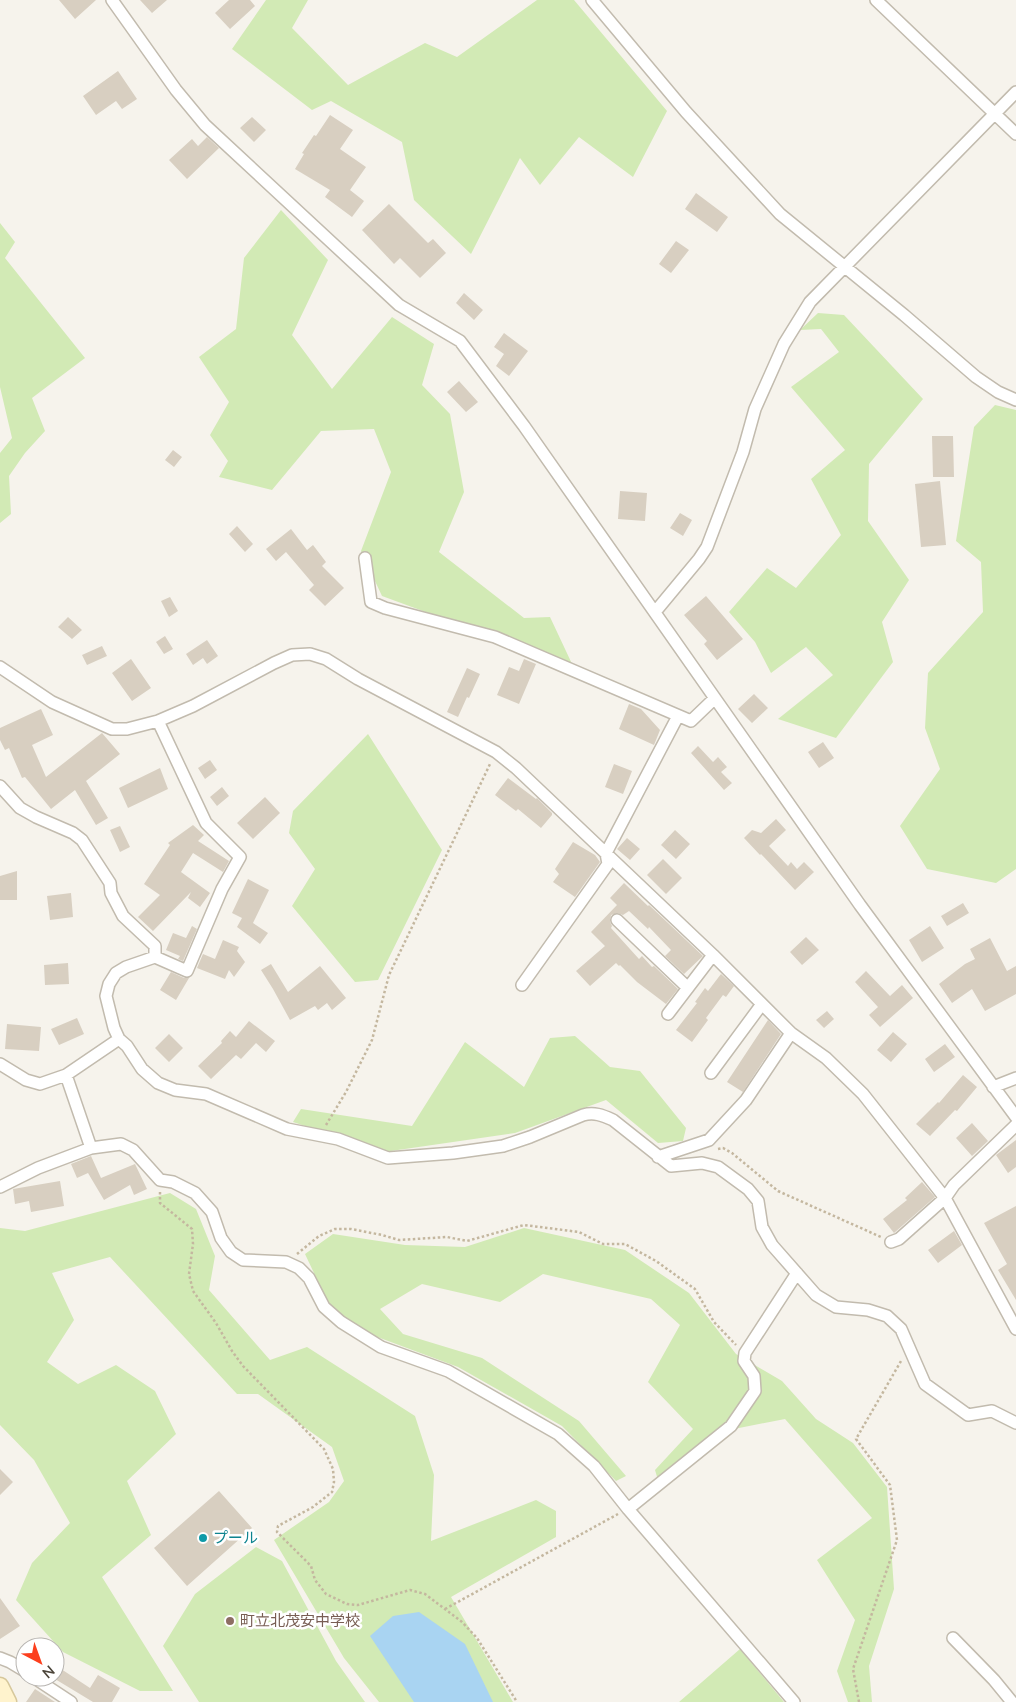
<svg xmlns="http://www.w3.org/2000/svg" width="1016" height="1702" font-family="Lato,'Noto Sans JP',sans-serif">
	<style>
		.green { fill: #d2eab5 }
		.water { fill: #a9d4f2 }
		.building { fill: #d8cfc1 }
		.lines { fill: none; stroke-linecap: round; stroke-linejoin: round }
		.street-casing { stroke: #c2bbae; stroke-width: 14 }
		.secondary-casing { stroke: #d6c79b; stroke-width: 19 }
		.path { stroke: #c4b79f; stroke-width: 2.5; stroke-dasharray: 2.5 2.5; stroke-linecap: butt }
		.street { stroke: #fff; stroke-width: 11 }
		.secondary { stroke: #fff3cd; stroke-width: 16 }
		.culture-dot { fill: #0f9aa8; stroke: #fff; stroke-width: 2 }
		.education-dot { fill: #8d6e63; stroke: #fff; stroke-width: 2 }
		.labels { text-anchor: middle; stroke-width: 5; stroke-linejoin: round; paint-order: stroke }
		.culture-label { font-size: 15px; fill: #0d838f; stroke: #fff; text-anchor: start }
		.education-label { font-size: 15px; fill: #785e54; stroke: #fff; text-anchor: start }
	</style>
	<rect width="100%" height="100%" fill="#f6f3ec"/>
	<path class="green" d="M266,0H308L292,28L348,85L425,43L457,57L537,0H574L667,111L633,177L579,137L540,185L520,158L471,254L414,200L402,142L331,101L312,110L232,49Z
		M281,210L328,260L292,335L332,389L392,317L434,344L422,385L450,414L464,492L439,552L524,618L550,617L573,666L382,596L361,551L391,472L374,429L321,431L272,490L219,477L228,461L210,435L229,402L199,357L236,329L244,258Z
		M0,223L15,242L5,258L85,358L32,398L45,431L25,453L9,476L11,514L0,523V453L12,438L0,387Z
		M818,313L844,315L923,399L869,464L868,521L909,580L882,622L893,662L836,738L778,719L833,675L806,647L771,673L755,642L729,612L767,568L796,588L841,535L811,479L845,450L791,387L839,352L821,329L800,330Z
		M995,405L1016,410V869L996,883L927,869L900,826L940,769L925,728L928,673L983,612L981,562L956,541L974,427Z
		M368,734L442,850L378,980L355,982L292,906L315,869L289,833L293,811Z
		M575,1036L610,1067L640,1071L686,1128L683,1141L658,1143L606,1100L515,1133L384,1152L293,1122L301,1109L412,1126L465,1042L524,1087L550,1038Z
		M170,1193L196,1209L215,1256L209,1290L270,1360L307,1347L415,1416L434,1475L431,1541L536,1500L556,1511V1537L451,1597L513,1702H379L344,1658L274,1540L329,1502L344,1481L332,1447L258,1394H237L110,1257L52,1273L74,1320L47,1362L78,1384L116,1365L155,1391L176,1434L127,1481L151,1535L102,1577L173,1691H140L63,1652L16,1600L32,1563L70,1523L34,1460L0,1425V1228L25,1231Z
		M524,1228L625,1250L689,1293L736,1354L782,1381L816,1419L853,1443L887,1487L894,1589L869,1666L872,1702H848L837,1671L855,1620L817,1560L872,1518L785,1419L734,1429L661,1490L655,1470L693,1429L648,1382L680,1325L651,1299L543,1274L500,1302L422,1284L380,1309L403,1334L482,1358L579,1421L626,1476L616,1481L562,1426L458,1367L372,1335L331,1309L305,1254L333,1234L405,1245L465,1247Z
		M256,1547L282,1561L336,1661L365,1702H199L163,1646L195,1594Z
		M740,1649L784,1702H679Z"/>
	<path class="water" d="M419,1612L465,1644L493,1702H414L370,1636L393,1616Z"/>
	<path class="building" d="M59,0H96L75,19Z
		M140,0H167L152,13Z
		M229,0H250L255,6L230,29L215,13Z
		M118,71L137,99L122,109L116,101L96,115L83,96Z
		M330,115L353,130L340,149L366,167L350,190L364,201L352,217L325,197L330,190L295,169L304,154L302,153L314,135L316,136Z
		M252,117L266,130L254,142L240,128Z
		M207,137L219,148L187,179L169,160L192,139L198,146Z
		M696,193L728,217L717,232L685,209Z
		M389,204L428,243L433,239L446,253L420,278L400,258L394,264L362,230Z
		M676,241L689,250L671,273L659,264Z
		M464,293L483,310L474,320L456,303Z
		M504,333L528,351L509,376L496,366L504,354L494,347Z
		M459,381L478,402L466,412L447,392Z
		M932,436H953L954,477H933Z
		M173,450L182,457L174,467L165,460Z
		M940,481L946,545L921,547L915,484Z
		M620,491L647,493L645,521L618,519Z
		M680,513L692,520L683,536L670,528Z
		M237,526L253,544L245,552L229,534Z
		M291,529L307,550L313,545L326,562L322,566L344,588L325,606L309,590L314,585L286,552L276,561L266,549Z
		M706,596L743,639L717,660L704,644L707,641L684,615Z
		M170,597L178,611L169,617L161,601Z
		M68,617L82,630L72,639L58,627Z
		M165,636L173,649L164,654L156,642Z
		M207,640L218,656L207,664L203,658L193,665L186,654Z
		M102,646L107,656L87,665L82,655Z
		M131,659L151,688L132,701L112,673Z
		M524,659L536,664L519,704L497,695L509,667L519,671Z
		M467,668L480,674L469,698L467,697L458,717L447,712Z
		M754,694L768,708L752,723L738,709Z
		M629,704L641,709L660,730L654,745L619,729Z
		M41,709L53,735L32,745L46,777L102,733L120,754L86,781L108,818L96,825L75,790L51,809L25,777L22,778L9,748L5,750L0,740V728Z
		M823,742L834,758L819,768L808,752Z
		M698,746L713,762L718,757L727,767L721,772L732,783L724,790L691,753Z
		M210,760L217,770L205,779L198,768Z
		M614,764L632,771L623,794L605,787Z
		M160,768L168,789L128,808L119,788Z
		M508,778L536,799L537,798L552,813V815L541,828L518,809L516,811L495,795Z
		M222,787L229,796L217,806L210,797Z
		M265,797L280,813L253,839L237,823Z
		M776,819L786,830L769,846L788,866L791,862L797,869L804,862L814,872L795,890L761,854L760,855L744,838L752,830L761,833Z
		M193,825L204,835L198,841L229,861L223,872L193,853L181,872L210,893L200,907L188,898L191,892L153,931L138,917L160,895L144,884L170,845L168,843Z
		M120,826L130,847L120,852L110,830Z
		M675,830L690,844L676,859L661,845Z
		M627,838L640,849L630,860L617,849Z
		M573,842L595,855L600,862L575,897L553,882L559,874L555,869Z
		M663,859L682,878L666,894L647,875Z
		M17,871V900H0V876Z
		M248,879L269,890L253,923L268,933L260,944L237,927L242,918L232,913Z
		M624,883L648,906L649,905L703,956L684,974L665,956L671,950L649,927L648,929L629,911L623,915L618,913L611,915L610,922L612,926L611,928L639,959L642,956L652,967L654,966L678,989L666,1004L637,982L620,965L619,966L616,963L590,986L576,971L605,946L591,932L617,905L610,898Z
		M71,893L73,917L50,920L47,896Z
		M963,903L969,913L947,926L941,916Z
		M192,926L197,929L183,961L178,959L180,956L166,950L173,933L186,938Z
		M930,926L944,948L922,962L909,940Z
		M806,937L819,950L802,965L790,952Z
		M990,938L1007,971L1016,966V994L985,1011L972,989L952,1003L939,984L965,964L975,959L970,949Z
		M223,940L239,947L237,951L245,962L234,977L229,970L225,979L197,968L203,954L215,959Z
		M68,963L69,984L45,985L44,965Z
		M271,964L288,992L320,966L346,998L332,1010L327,1003L318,1010L315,1006L290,1020L273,989L261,970Z
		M866,971L890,996L902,985L913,998L880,1027L869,1015L878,1007L855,982Z
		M171,972L184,978H189L176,1000L160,990Z
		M721,974L734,986L726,997L723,995L706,1018L708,1020L692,1042L676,1030L697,1003L695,1002L705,988L708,991Z
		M827,1011L834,1019L824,1028L816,1020Z
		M77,1018L84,1034L59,1045L51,1029Z
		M768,1020L781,1034L743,1092L727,1082Z
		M249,1021L275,1041L266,1052L256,1043L241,1059L236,1055L211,1079L198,1066L222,1043L221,1041L230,1031L236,1037Z
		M7,1024L41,1027L39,1051L5,1049Z
		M893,1032L907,1044L891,1062L877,1050Z
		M169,1034L183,1048L169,1062L155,1048Z
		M945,1044L955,1057L934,1072L925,1059Z
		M963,1075L977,1087L957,1111L955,1110L930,1136L916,1124L938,1102L939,1103Z
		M972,1123L988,1141L972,1156L956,1138Z
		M1016,1140V1167L1008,1173L996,1155Z
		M91,1156L101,1178L135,1164L147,1189L134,1195L130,1185L104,1200L88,1173L77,1178L71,1164Z
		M60,1181L64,1206L31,1212L29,1201L15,1204L13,1189Z
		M922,1182L935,1197L894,1233L883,1219L907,1200L905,1198Z
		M1016,1206V1300L998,1270L1007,1264L984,1223Z
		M954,1231L962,1245L938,1263L928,1250Z
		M0,1469L13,1482L0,1495Z
		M219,1491L252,1528L187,1586L154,1548Z
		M0,1598L20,1626L0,1639Z
		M55,1665L90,1688L98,1675L120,1688L112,1702H93L55,1679Z
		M35,1689L55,1702H26Z"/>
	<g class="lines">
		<g class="street-casing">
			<path id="street" d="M112,0L176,90L205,125L399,305L460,341L524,426L860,905L1016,1117
				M592,0L686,112L780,214L904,315L976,377L998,392L1016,400
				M876,0L1016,134
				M365,558L371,602L385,608L495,637L691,721L715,698
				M655,612L699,559L707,547L743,452L755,409L784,344L810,302L1016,92
				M0,667L52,702L112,729H127L158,721L193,706L274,663L292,655L310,654L326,659L358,679L496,752L516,768L713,955L791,1033L826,1058L863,1094L945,1198L1016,1329
				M0,786L20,808L36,817L73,833L82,840L110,883L111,893L123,916L155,946V957L126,967L116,973L109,984L106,996L114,1028L119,1039L127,1046L142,1069L158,1083L175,1090L206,1094L287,1129L338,1139L388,1158L453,1153L503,1146L530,1137L583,1115C594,1112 602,1115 613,1120L671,1166L702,1163L718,1167L748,1189L758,1201L762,1227L772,1245L816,1295L836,1307L868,1310L887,1316L901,1329L925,1384L968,1415L992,1411L1016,1423
				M617,920L688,988
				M155,957L187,971L222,889L240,857L206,823L158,721
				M522,985L608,864L606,853L678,716
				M668,1014L713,955
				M0,1064L26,1080L40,1084L66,1075L91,1148
				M711,1073L762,1004
				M66,1075L119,1039
				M993,1087L1016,1078
				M658,1157L709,1140L746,1100L791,1033
				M0,1187L38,1168L91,1148L121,1144L133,1150L160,1180L173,1182L195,1193L212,1212L221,1238L231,1252L243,1260L286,1262L299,1268L309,1278L324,1307L341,1322L381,1347L448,1371L558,1434L594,1466L628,1509L794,1702
				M891,1242L899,1239L945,1198L954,1185L1016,1125
				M628,1509L731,1426L755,1391L754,1376L744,1361L745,1353L797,1273
				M953,1638L994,1680L1012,1702
				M0,1658L10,1662L25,1671
				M33,1677L71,1702"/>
		</g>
		<g class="secondary-casing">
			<path id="secondary" d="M0,1686L8,1702"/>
		</g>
		<path class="path" d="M326,1125L346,1092L372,1040L389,975L491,762
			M718,1149L723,1148L732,1153L778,1191L881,1237
			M160,1192V1203L192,1229L193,1244L189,1274L193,1291L216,1323L232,1351L243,1366L324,1449L333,1469L334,1482L332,1492L313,1507L278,1526L277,1532L311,1566L315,1580L326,1594L347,1604L358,1605L410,1590L425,1594L462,1622L477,1638L517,1702
			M297,1254L319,1236L335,1229H351L382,1235L399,1240L447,1237L467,1241L524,1225L579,1232L603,1244H625L656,1261L695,1289L714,1322L736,1345
			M445,1609L618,1514
			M859,1702L853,1669L897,1540L890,1485L856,1439L901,1361"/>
		<use href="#street" class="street"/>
		<use href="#secondary" class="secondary"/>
	</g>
	<circle class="culture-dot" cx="203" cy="1538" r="5"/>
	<circle class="education-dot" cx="230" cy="1621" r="5"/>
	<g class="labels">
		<g class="culture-label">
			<text x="213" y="1543">プール</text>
		</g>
		<g class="education-label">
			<text x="240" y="1626">町立北茂安中学校</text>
		</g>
	</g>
	<g transform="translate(40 1662) rotate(139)"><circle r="24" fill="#ffffff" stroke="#b7b4b0"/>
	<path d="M0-4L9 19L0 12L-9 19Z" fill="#fc3f1d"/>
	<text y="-8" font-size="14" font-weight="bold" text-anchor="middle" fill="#4b4439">N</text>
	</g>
</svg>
